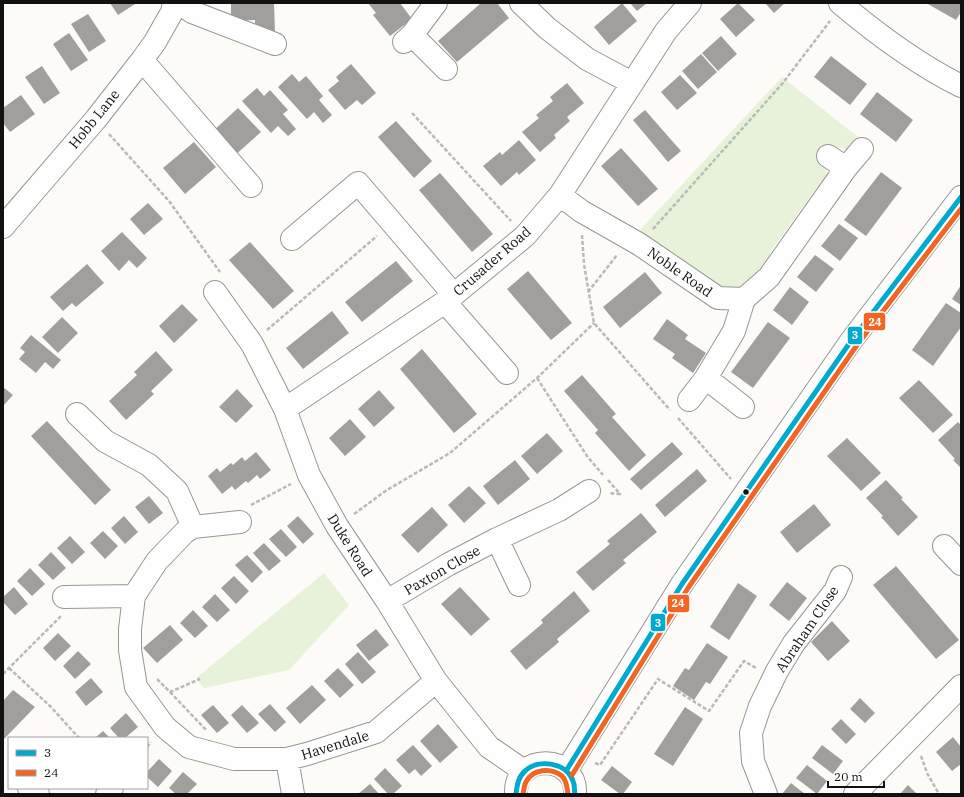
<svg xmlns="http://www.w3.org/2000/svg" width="964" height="797" font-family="'IBM Plex Serif',serif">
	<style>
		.green { fill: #e8f2d8 }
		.building { fill: #a19f9c }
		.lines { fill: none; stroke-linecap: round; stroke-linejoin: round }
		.minor-casing { stroke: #979695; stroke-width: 24 }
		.path { stroke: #b9b9b8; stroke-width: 2.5; stroke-dasharray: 4 2; stroke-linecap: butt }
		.minor { stroke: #fffefe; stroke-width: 22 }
		.bus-1-casing { stroke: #fff; stroke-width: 8 }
		.bus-2-casing { stroke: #fff; stroke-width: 8 }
		.bus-1 { stroke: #00a9ce; stroke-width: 5 }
		.bus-2 { stroke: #f26522; stroke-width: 5 }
		.bus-dot { fill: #111; stroke: #fff; stroke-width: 1.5 }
		.labels { text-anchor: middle; stroke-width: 4; stroke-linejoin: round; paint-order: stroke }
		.street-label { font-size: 14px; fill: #111; stroke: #fff }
		.line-badge { stroke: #fff; stroke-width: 1.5 }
		.badge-label { font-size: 11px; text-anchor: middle; font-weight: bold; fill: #fff }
	</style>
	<rect width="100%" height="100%" fill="#fdfbf7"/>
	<path class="green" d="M782,77L858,137L848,149L825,146L827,184L818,186L770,252V260L752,282L729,294L637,233Z
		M324,573L349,605L289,670L204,688L196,678Z"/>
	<path class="building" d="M110,3H134L135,4L118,15Z
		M231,3H274L275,33L255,34V20L231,21Z
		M368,3H400L412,19L390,36L373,15L376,13Z
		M481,3H497L509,18L457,62L438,41Z
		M622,3L637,21L609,45L594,27Z
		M630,3H647L637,11Z
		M738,3L755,20L736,37L720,19Z
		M765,3H785L774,13Z
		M926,3H961V12L956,20Z
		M88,14L106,41L89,52L71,24Z
		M69,33L88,60L71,71L53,44Z
		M721,36L737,54L718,71L702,53Z
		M701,54L717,72L698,89L682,71Z
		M831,56L867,84L850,105L814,77Z
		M351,64L376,93L362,105L357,100L345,110L328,90L339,81L336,77Z
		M42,66L60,93L44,104L25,77Z
		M292,74L299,82L306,76L323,96L319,100L332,115L323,123L314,112L307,119L278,87Z
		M680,75L697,93L677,110L661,92Z
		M567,83L584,103L567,117L570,121L554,135L556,138L540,152L522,132L539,118L536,115L553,101L550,97Z
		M257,88L264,96L270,90L288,110L283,114L296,129L288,136L278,126L271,133L242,101Z
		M877,92L913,120L896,142L860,114Z
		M21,95L35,114L10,132L3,123V108Z
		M238,108L261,132L233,157L211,133Z
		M645,110L681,151L668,162L633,120Z
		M396,121L432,161L414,178L378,137Z
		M519,140L536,160L519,175L517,172L501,186L483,166L500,152L502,155Z
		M194,142L216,167L185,194L163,168Z
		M621,148L658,189L638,206L601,166Z
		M881,172L902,188L866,236L844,220Z
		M440,173L493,234L472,252L419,190Z
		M148,203L163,219L144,235L130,219Z
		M839,224L858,238L840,261L821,246Z
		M122,232L147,258L137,268L129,260L119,271L101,251Z
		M250,242L294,291L273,309L229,260Z
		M815,255L834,269L816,292L797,277Z
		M396,261L413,281L362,322L345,302Z
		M87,264L104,283L76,307L72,303L63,311L50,297Z
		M528,271L572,323L551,340L507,289Z
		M645,272L662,293L620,328L603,307Z
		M961,285V305L952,299Z
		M790,287L809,302L792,325L773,310Z
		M946,303L961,313V327L933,366L912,350Z
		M182,304L198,320L174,343L159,326Z
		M332,311L349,333L303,369L286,348Z
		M62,317L78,333L58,353L42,337Z
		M667,319L688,335L685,339L706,353L693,373L672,358L675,354L653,339Z
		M768,322L790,338L753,388L731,372Z
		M31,335L61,360L53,369L45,362L36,373L19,359L25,352L20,348Z
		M422,349L477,414L454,433L400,369Z
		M156,351L173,370L151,391L154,394L126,420L109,401L137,375L134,372Z
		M582,375L616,414L612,417L646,455L629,471L595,433L598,430L564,391Z
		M919,380L953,415L933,433L899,398Z
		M3,387L13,395L3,406Z
		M237,389L253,406L236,423L219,407Z
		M379,390L395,408L374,427L358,409Z
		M350,419L366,437L345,456L329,438Z
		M47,421L111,490L95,505L31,436Z
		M958,422L961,425V468L953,460L955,459L938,440Z
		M547,433L563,451L537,474L521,456Z
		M847,438L881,473L861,491L827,456Z
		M672,442L683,454L641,490L630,479Z
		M256,452L271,470L260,479L257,475L248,483L246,481L235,490L232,486L222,494L208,476L217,468L220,472L231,463L233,465L242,457L245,461Z
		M515,460L530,479L498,505L483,486Z
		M697,469L707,481L665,517L655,505Z
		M886,480L903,498L901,499L918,517L898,536L881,517L883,516L866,498Z
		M469,486L486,503L464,523L448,505Z
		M149,496L163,513L149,524L135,507Z
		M814,504L831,525L797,553L780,532Z
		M432,507L448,525L418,553L401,535Z
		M641,513L657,532L623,560L626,563L593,591L576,572L610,544L607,541Z
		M124,516L138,532L125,544L111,528Z
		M298,516L314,534L303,544L287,526Z
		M281,529L297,547L286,557L269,539Z
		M103,531L118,546L105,559L90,543Z
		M70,536L85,552L72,564L57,548Z
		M264,543L281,561L269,571L253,553Z
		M51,552L66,568L53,580L38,565Z
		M247,555L263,572L252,583L235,565Z
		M896,566L959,640L936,659L873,585Z
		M30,568L45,584L32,596L17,581Z
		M234,576L249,591L236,604L221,588Z
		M787,582L807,598L789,621L769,605Z
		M738,583L757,596L729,640L710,627Z
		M14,587L28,604L15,615L3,602V597Z
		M460,587L490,619L471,636L441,604Z
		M574,591L590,611L557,639L559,642L526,670L510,651L543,623L541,620Z
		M215,594L230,610L217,622L202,607Z
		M193,610L208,626L195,638L180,623Z
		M832,621L850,641L828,661L811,642Z
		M170,625L183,640L157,663L143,648Z
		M376,629L389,645L369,661L356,645Z
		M58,633L71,646L55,661L43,648Z
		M707,643L728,657L710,684L706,682L694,700L673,686L685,668L689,670Z
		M78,651L91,664L75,679L63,666Z
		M358,652L376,672L362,684L345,664Z
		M338,668L354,685L340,698L324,681Z
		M91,678L103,692L86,706L75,692Z
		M312,685L326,700L300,724L286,708Z
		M13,690L35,707L3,740V701Z
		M860,698L875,713L865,723L850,709Z
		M270,704L286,722L275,732L258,714Z
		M213,705L229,723L217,733L201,715Z
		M242,705L259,723L247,733L231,715Z
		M685,707L703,719L673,766L654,754Z
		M126,713L138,727L125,738H119L110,728Z
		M841,719L856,734L846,744L831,729Z
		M438,724L458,747L440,763L420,741Z
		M103,731L110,738H95Z
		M953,737L961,747V764L952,771L936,752Z
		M413,745L432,766L421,776L415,769L409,774L396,760Z
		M822,745L843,761L833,774L812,758Z
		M159,759L172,771L158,787L147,777V772Z
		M807,765L827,781L817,794L796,778Z
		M612,766L632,782L623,794H620L601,780Z
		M385,768L402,786L393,794H388L374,779Z
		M183,772L197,784L187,794H176L169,788Z
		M791,783L805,794H782Z
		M370,784L379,794H358Z
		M908,785L917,794H900Z"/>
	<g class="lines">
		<g class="minor-casing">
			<path id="minor" d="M179,3L192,12L275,44
				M521,3L547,28L587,59L632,83
				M840,3C878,35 917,64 961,86
				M412,35L446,69
				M404,42L412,35L436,3
				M142,60L251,186
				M828,156L846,168
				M560,195L581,211L639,244L718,298L744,299L769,277L846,168L862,149
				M3,227L96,119L142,60L155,42L172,12L174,3
				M292,239L358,183L454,295
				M215,292L252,344L285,409L309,475L337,526L387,601L436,681L489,747L524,771
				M445,302L507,373
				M706,378L743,407
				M689,400L706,378L734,331L744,299
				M285,409L445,302L525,236L560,195L666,31L690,3
				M77,414L105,441L149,465L177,491L193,527L185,532L157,561L134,596L130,629V650L136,687L165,727L189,747L234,759H287L307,754L376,732L436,681
				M193,527L240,522
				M497,539L519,585
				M944,546L961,564
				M64,597L134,596
				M387,601L449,564L497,539L559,510L589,491
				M287,759L293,794
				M566,771L682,584L851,341L961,197
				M29,788L38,794
				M107,794L112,788
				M516,794C514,752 578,754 575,794
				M766,794L753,761L751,733L760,706L777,671L794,643L835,591L841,577
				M855,794L961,686"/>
		</g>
		<path class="path" d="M412,113L511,221
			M109,134L169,201L220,272
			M653,229L782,84L830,21
			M582,235L584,264L594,323L670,410
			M588,292L617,255
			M267,330L377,236
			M537,378L587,456L603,475
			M678,418L731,479
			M608,480L620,494L609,493
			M251,505L291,484
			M354,514L387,490L450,453L537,378L594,323
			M9,668L51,707L79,738
			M3,674L61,616
			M157,679L170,692L200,679
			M170,692L207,731
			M147,747L151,742
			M921,756L927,773L939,794
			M595,763L600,765L658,679L709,711L744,661L756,668"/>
		<use href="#minor" class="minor"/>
		<g class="bus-1-casing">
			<path id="bus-1" d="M566,771L682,584L851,341L961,197
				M516,794C517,786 518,777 525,771C539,758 567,763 573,781C575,785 574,790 575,794"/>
		</g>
		<g class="bus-2-casing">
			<path id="bus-2" d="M572,775L688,588L857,345L961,209
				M523,794C524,790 524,785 526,782C532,769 551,767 562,776C567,781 567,788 568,794"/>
		</g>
		<use href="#bus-1" class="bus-1"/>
		<use href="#bus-2" class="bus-2"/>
	</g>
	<circle class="bus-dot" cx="746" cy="492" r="3.5"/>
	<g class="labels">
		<g class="street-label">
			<text transform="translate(94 119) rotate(-51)" y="5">Hobb Lane</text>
			<text transform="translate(492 261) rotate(-41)" y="5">Crusader Road</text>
			<text transform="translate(680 272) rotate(35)" y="5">Noble Road</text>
			<text transform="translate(350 545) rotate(58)" y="5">Duke Road</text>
			<text transform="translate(442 570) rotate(-30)" y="5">Paxton Close</text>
			<text transform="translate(807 629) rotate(-56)" y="5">Abraham Close</text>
			<text transform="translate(335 745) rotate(-17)" y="5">Havendale</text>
		</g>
	</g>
	<g class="line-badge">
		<rect x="863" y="312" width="23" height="19" rx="4" fill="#f26522"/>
		<rect x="847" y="326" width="16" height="19" rx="4" fill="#00a9ce"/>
		<rect x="667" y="594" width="23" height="19" rx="4" fill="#f26522"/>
		<rect x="650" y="613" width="16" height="19" rx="4" fill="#00a9ce"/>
	</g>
	<g class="badge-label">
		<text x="875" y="326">24</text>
		<text x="855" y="339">3</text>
		<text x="678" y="607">24</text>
		<text x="658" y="627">3</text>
	</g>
	<rect width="964" height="797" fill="none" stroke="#111111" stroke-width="8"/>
	<rect x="8" y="737" width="140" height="52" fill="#ffffff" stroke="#a0a0a0"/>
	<rect x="16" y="750" width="20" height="6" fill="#00a9ce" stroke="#a0a0a0"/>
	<text x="44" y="757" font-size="12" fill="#111111">3</text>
	<rect x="16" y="770" width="20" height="6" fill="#f26522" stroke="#a0a0a0"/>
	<text x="44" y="777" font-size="12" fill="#111111">24</text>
	<path d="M828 781v6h56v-6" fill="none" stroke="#111111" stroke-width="2"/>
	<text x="834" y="781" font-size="12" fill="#111111" stroke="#ffffff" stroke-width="3" paint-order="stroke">20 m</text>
</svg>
